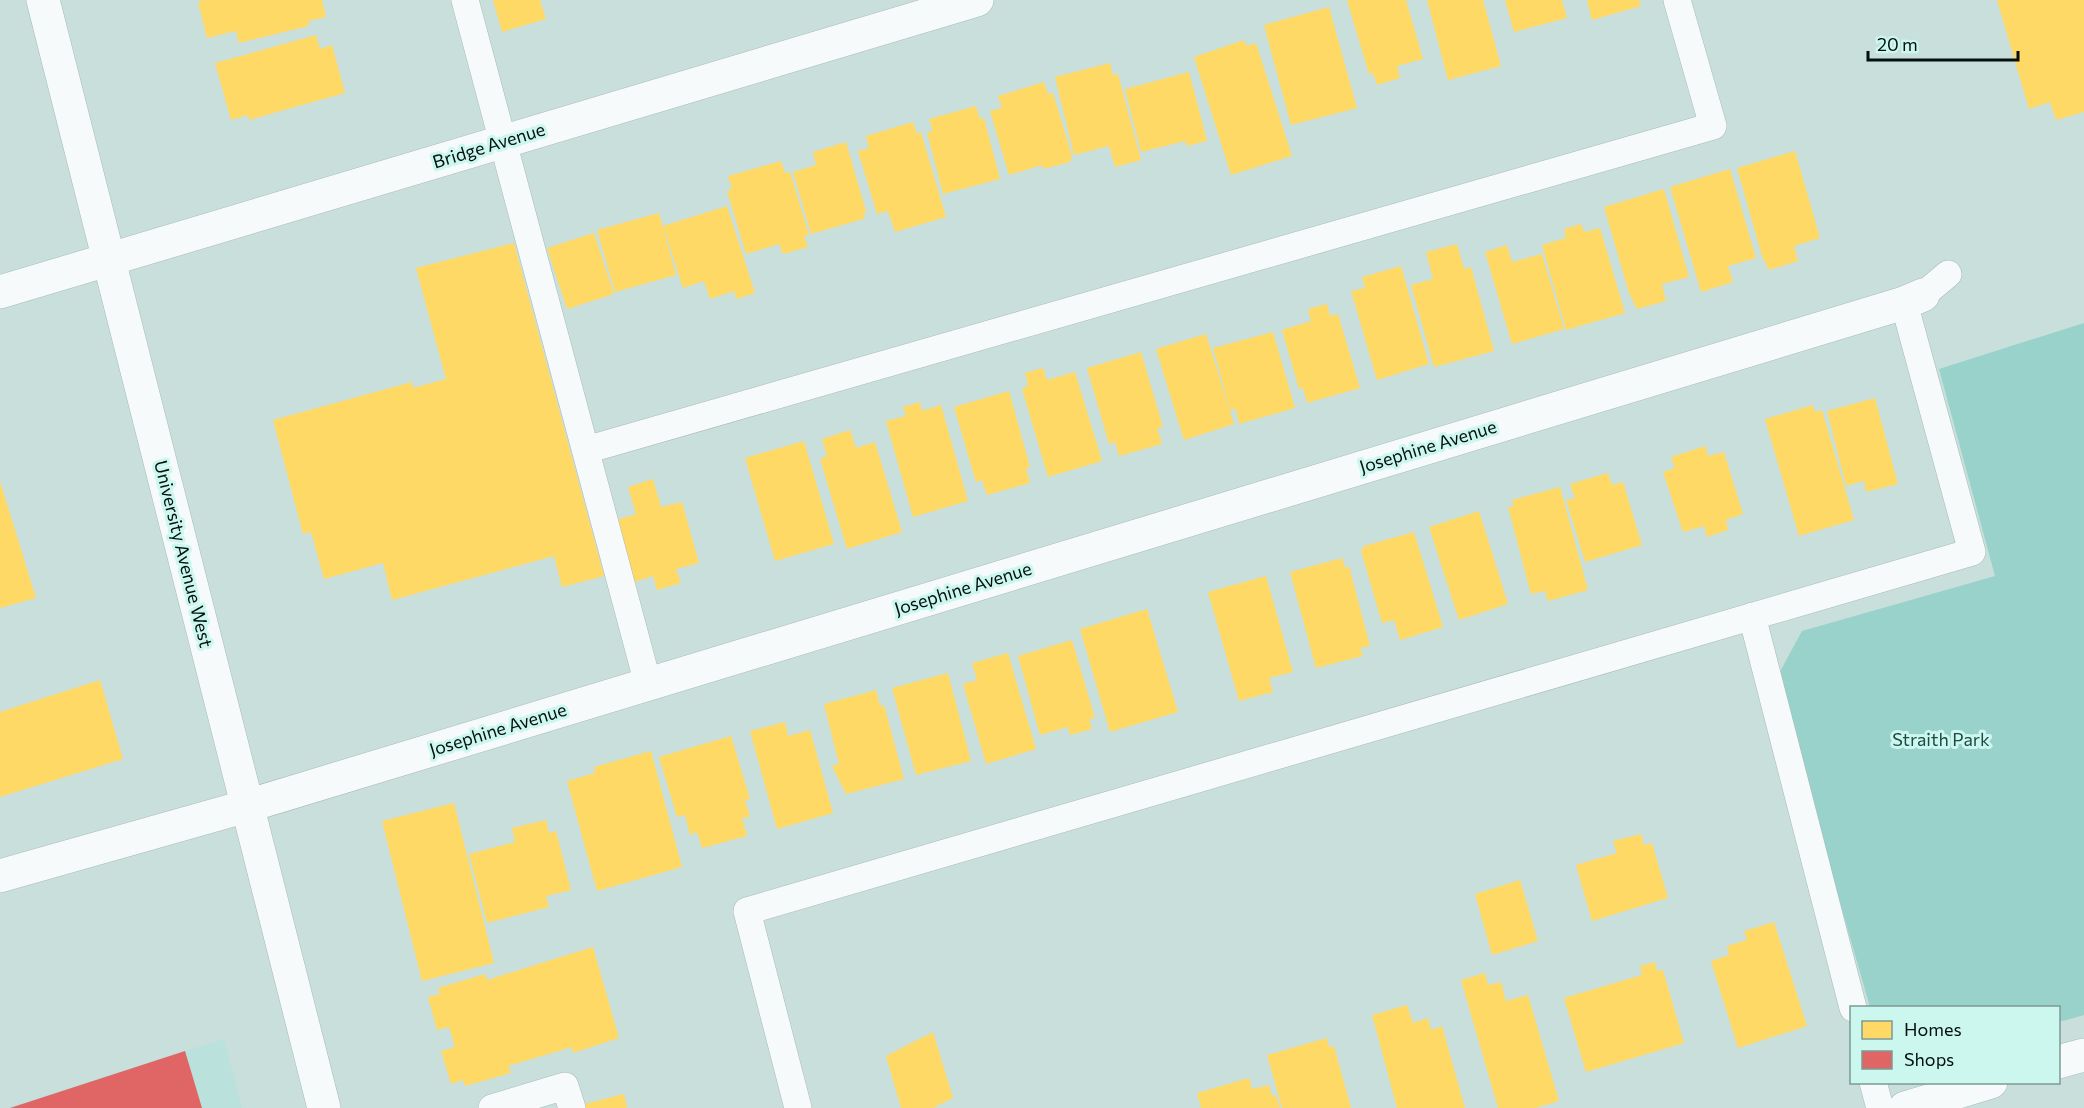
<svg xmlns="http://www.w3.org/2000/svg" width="2084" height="1108" font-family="Commissioner,sans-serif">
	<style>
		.built { fill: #bae1db }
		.green { fill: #98d2ca }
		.homes { fill: #ffd966 }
		.shops { fill: #e06666 }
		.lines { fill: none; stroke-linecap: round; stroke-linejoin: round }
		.lane-casing { stroke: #a9bab8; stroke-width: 28 }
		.street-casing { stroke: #a9bab8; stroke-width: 34 }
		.secondary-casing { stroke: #a9bab8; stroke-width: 34 }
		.lane { stroke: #f7fafa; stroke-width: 27 }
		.street { stroke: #f7fafa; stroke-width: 33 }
		.secondary { stroke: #f7fafa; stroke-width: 33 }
		.labels { text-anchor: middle; stroke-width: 6; stroke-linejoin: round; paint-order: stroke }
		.street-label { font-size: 18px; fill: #03100e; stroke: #ccf7ef }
		.park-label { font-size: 18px; fill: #1e4a44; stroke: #ccf7ef }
	</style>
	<rect width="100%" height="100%" fill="#c9dfdc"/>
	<path class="built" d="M224,1039L242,1108H8L185,1051Z"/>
	<path class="green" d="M2084,323V1015L2059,1022L2058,1008L1870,1007L1776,679L1802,631L1995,576L1939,369Z"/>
	<path class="homes" d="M204,0H322L326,17L308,21L309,26L239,43L236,31L207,38L198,2Z
		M493,0H540L546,19L502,32Z
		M1347,0H1406L1423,59L1397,66L1400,78L1377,85L1373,73L1369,74Z
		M1427,0H1483L1501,66L1448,80Z
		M1505,0H1562L1567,18L1514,32Z
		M1587,0H1639L1641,6L1592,20Z
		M1997,0H2084V112L2056,120L2050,102L2029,109Z
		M1329,7L1357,108L1291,125L1264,25Z
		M316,35L320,49L332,45L345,93L249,120L248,115L231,120L215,63Z
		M1244,40L1247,46L1256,43L1292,156L1231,175L1194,57Z
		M1110,63L1113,75L1118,74L1141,160L1115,167L1109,146L1074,155L1055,77Z
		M1189,72L1207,141L1187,146L1185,141L1141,152L1125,89Z
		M1044,82L1048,94L1053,93L1072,156L1070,162L1043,169L1042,165L1009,175L990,111L1002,108L998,96Z
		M976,106L980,119L984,118L1000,179L943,194L927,132L933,131L929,119Z
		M913,122L917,134L921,132L946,217L895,232L888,211L877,214L858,151L869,148L866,136Z
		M846,142L866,211L863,219L811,234L793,172L816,165L813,152Z
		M1795,151L1820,238L1794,246L1798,261L1769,270L1762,256L1737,168Z
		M781,161L785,173L790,172L809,235L804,236L808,247L783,254L779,244L746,254L727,191L732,189L728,176Z
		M1730,169L1756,258L1728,266L1733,282L1701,292L1670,187Z
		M1664,189L1689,277L1662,284L1666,301L1637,309L1629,293L1604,207Z
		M727,206L755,293L736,299L734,291L710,299L704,281L683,288L663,226Z
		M659,213L676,275L615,292L597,230Z
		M1581,224L1584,232L1600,228L1625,313L1566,330L1542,245L1566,238L1564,229Z
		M594,233L614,294L567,309L547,248Z
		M514,243L604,576L562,587L554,556L392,600L383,563L324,579L311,532L303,534L273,420L412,382L413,388L446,379L416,268Z
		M1457,244L1464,269L1471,267L1494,351L1434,367L1411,285L1433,279L1426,252Z
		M1507,245L1512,262L1542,254L1564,329L1512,344L1485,252Z
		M1401,266L1429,364L1377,380L1351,291L1365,288L1362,277Z
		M1327,304L1330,316L1338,314L1360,388L1307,403L1303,388L1299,389L1282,330L1311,321L1308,309Z
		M1273,332L1295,408L1239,424L1236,409L1230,410L1213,348Z
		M1206,334L1234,424L1184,440L1156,349Z
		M1141,352L1163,427L1157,428L1162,444L1119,456L1115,442L1109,444L1087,368Z
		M1043,368L1047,380L1075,372L1102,461L1048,477L1022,389L1028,385L1025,373Z
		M1009,391L1030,467L1026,468L1030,483L987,495L982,480L976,482L954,407Z
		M1875,398L1898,484L1866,492L1864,481L1846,486L1827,411Z
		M920,402L922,411L941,405L968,501L913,517L886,421L906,416L903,407Z
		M1813,405L1815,412L1822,410L1854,520L1799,536L1765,419Z
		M850,430L856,448L875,442L902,532L847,549L820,459L827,456L822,439Z
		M804,441L834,544L775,561L745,458Z
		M1705,446L1708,456L1724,452L1743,514L1726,520L1728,530L1707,537L1704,526L1683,532L1663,472L1675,468L1671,457Z
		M1608,473L1612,485L1623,482L1642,545L1585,562L1566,500L1575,498L1570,484Z
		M653,479L661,507L682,502L699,563L676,569L681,583L657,590L653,576L634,582L616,520L636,514L628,487Z
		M0,481L36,598L0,608Z
		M1560,487L1588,590L1548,601L1545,591L1531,594L1508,507L1514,506L1512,500Z
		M1479,511L1508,604L1459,620L1429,527Z
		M1414,532L1443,627L1400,640L1394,620L1382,623L1361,551L1364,546Z
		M1342,558L1345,568L1349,566L1370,646L1360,648L1363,656L1316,668L1290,572Z
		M1266,576L1293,672L1269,678L1273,692L1239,701L1208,592Z
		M1147,609L1178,712L1110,732L1080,629Z
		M1072,640L1095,718L1089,719L1092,729L1070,735L1068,727L1040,735L1018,656Z
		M1008,653L1036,749L986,764L963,684L977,680L972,663Z
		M948,673L971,761L916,775L892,688Z
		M100,680L123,759L0,797V712Z
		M876,690L880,706L884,705L904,779L846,794L832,766L839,764L824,704Z
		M785,722L788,736L810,730L833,813L777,829L750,731Z
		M731,736L750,799L745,800L750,817L742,818L747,836L702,848L697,832L690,835L685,815L677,817L659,757Z
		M651,751L682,867L597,891L567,781L595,773L594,767Z
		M454,803L494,963L422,981L382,821Z
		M546,820L549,833L556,831L571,890L546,896L549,907L487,923L469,854L515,842L512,828Z
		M1641,834L1644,845L1652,843L1668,898L1592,921L1576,865L1617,853L1613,841Z
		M1520,880L1538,941L1492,955L1475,894Z
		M1774,922L1807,1026L1738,1048L1711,961L1729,955L1727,946L1747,940L1744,931Z
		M593,947L619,1038L573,1053L572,1047L508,1066L511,1073L465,1086L463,1080L451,1084L441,1051L455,1047L449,1027L437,1030L428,997L440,994L438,988L485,974L487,980Z
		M1655,962L1657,971L1663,970L1684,1043L1586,1072L1564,998L1642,975L1640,966Z
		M1485,973L1488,985L1501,982L1506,1001L1528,995L1559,1101L1535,1108H1498L1461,980Z
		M1407,1005L1413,1023L1428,1018L1431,1030L1442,1026L1465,1108H1397L1372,1015Z
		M933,1032L953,1098L933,1108H901L886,1056Z
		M1327,1038L1329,1047L1334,1046L1351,1108H1282L1267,1055Z
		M1249,1078L1252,1089L1269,1085L1272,1096L1276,1095L1280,1108H1201L1197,1093Z
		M624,1094L627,1108H573V1107Z"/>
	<path class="shops" d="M185,1051L202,1108H10Z"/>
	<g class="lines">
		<g class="lane-casing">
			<path id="lane" d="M465,0L648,684
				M1923,295L1948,274
				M586,450L1713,126L1677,0
				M1752,616L1853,1008
				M1873,1082L1880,1108
				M492,1108L565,1086L572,1108
				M798,1108L747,911L1972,552L1904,303"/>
		</g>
		<g class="street-casing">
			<path id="street" d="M0,292L977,0
				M0,876L247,806L1904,303L1923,295
				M2058,1062L2084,1055
				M1905,1108L1991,1082"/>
		</g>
		<g class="secondary-casing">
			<path id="secondary" d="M43,0L324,1108"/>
		</g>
		<use href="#lane" class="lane"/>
		<use href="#street" class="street"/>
		<use href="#secondary" class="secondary"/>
	</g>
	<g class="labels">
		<g class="street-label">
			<text transform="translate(489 146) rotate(-17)" y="6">Bridge Avenue</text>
			<text transform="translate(1428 447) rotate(-17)" y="6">Josephine Avenue</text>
			<text transform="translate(183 554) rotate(76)" y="6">University Avenue West</text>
			<text transform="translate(963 589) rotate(-17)" y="6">Josephine Avenue</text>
			<text transform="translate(498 730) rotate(-17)" y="6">Josephine Avenue</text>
		</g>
		<g class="park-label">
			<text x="1941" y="746">Straith Park</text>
		</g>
	</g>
	<rect x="1850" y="1006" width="210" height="78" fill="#ccf7ef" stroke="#7c9b95" stroke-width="1.5"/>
	<rect x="1862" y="1021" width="30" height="18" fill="#ffd966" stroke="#7c9b95" stroke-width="1.5"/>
	<text x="1904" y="1036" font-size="18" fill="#03100e">Homes</text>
	<rect x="1862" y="1051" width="30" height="18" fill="#e06666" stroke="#7c9b95" stroke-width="1.5"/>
	<text x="1904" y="1066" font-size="18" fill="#03100e">Shops</text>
	<path d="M1868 51v9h150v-9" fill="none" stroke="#03100e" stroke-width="3"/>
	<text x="1877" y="51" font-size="18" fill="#03100e" stroke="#ccf7ef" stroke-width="4.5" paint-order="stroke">20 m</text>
</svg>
